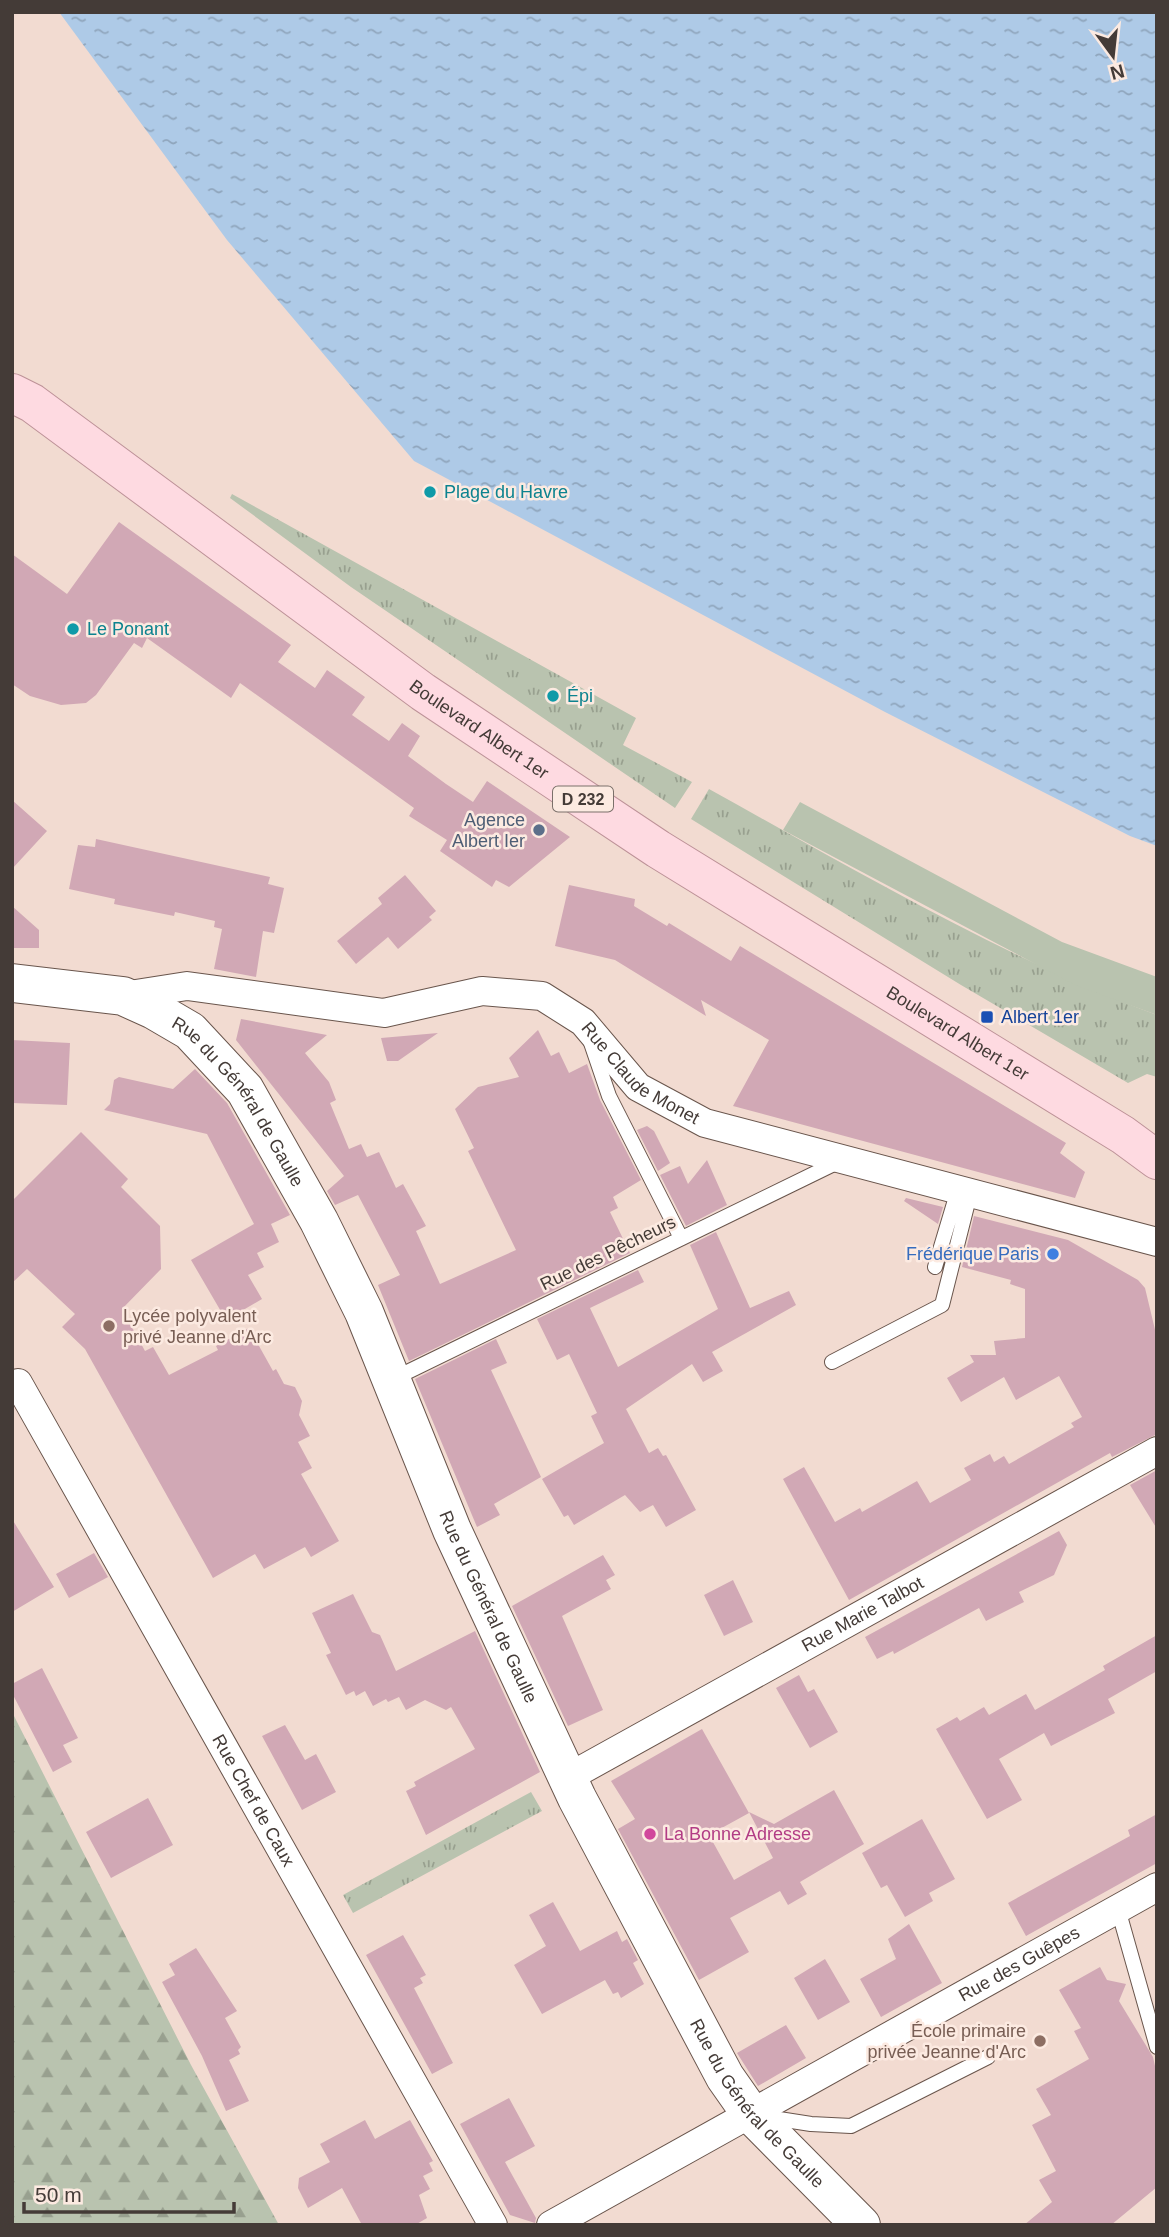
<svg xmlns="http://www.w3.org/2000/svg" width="1169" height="2237" font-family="Helvetica,sans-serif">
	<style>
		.grass { fill: url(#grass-tufts) }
		.forest { fill: url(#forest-firs) }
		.pitch { fill: #b9c3af }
		.water { fill: url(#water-ripples) }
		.building { fill: #d1a8b5 }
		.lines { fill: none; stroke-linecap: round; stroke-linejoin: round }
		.service-casing { stroke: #69554c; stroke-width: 16 }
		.minor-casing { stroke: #69554c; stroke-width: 30 }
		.secondary-casing { stroke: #69554c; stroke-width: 40 }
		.primary-casing { stroke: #bd9298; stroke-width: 40 }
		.service { stroke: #fff; stroke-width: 14 }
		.minor { stroke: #fff; stroke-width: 28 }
		.secondary { stroke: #fff; stroke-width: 38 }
		.primary { stroke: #fedae1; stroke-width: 38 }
		.culture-dot { fill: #0f9aa8; stroke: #fceae1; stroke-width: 2.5 }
		.service-dot { fill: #5c6f8a; stroke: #fceae1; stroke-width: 2.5 }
		.transit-dot { fill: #1a4fb4; stroke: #fceae1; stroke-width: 2.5 }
		.shop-dot { fill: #3f7fe0; stroke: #fceae1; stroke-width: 2.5 }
		.education-dot { fill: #8d6e63; stroke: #fceae1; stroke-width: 2.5 }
		.hotel-dot { fill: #d1479c; stroke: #fceae1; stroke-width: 2.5 }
		.labels { text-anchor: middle; stroke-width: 5; stroke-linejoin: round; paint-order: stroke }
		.shield { fill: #fceae1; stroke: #7b706a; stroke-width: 2 }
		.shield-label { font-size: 16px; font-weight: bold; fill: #443b37 }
		.culture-label { font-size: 18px; fill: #0d838f; stroke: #fceae1; text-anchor: start }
		.street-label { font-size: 18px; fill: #443b37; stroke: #fceae1 }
		.service-label { font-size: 18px; fill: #4e5e75; stroke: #fceae1; text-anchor: end }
		.transit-label { font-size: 18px; fill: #164399; stroke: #fceae1; text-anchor: start }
		.shop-label { font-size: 18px; fill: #366cbe; stroke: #fceae1; text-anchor: end }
		.education-label { font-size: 18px; fill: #785e54; stroke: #fceae1; text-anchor: start }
		.hotel-label { font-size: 18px; fill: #b23c85; stroke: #fceae1; text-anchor: start }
	</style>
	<defs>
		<pattern id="grass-tufts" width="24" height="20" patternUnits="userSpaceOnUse" patternTransform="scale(1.75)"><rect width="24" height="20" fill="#b9c3af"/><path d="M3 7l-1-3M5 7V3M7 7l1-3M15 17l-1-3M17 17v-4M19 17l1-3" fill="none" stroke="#98a08f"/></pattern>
		<pattern id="forest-firs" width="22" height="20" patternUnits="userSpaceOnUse" patternTransform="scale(1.75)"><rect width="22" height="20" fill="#b9c3af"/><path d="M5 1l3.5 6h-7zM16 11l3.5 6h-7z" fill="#98a08f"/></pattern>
		<pattern id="water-ripples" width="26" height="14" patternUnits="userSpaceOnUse" patternTransform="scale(1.75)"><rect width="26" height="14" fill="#aecae7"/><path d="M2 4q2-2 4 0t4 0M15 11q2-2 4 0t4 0" fill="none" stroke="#8fa5bc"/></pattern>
	</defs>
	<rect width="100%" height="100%" fill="#f2dbd1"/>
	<path class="grass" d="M232,494L636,718L623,745L692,782L675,808L351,587L230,498Z
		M709,789C855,870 1000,956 1157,1015V1077L1147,1074L1128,1083L961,985L691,819Z
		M531,1792L542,1811L353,1913L343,1895Z"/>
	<path class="forest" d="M12,1712L191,2065L279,2225H12Z"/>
	<path class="pitch" d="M800,802L1062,942L1157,977V1015L1075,985L783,830Z"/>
	<path class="water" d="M59,12H1157V846L1130,836L885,712L414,461L227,240Z"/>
	<path class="building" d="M119,522L291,645L278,662L315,688L327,670L365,697L352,715L389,741L402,723L420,736L408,756L446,784L473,802L487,781L570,837L509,887L496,880L492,887L440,851L447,840L409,816L414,808L314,736L240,683L231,698L147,638L142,648L134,643L96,695L86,703L61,705L30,696L12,684V554L67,594Z
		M12,800L47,831L12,869Z
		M96,839L270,877L268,884L284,888L274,933L263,931L256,977L214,969L222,929L214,927L215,921L175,912L174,916L114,904L115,899L69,889L78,845L95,847Z
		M405,875L436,911L429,917L432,920L398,949L388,937L356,964L337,941L382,904L378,898Z
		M569,885L635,899L634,906L667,926L669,923L731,961L740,946L1066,1143L1060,1153L1085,1172L1075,1198L733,1106L769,1040L701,1000L706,1016L615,960L555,946Z
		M12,906L39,930V948H12Z
		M241,1019L327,1035L305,1053L329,1082L336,1100L330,1103L349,1149L361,1144L367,1157L379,1152L396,1188L403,1184L426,1226L416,1231L440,1284L516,1250L468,1151L474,1148L455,1109L478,1087L519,1077L509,1058L538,1030L551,1056L559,1052L569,1073L587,1064L600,1100L641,1180L613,1197L618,1208L610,1212L630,1253L409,1361L378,1285L400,1275L358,1195L335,1205L327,1191L344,1176L236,1040Z
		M438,1033L398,1061H387L381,1038Z
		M12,1040L70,1043L67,1105L12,1103Z
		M195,1069L227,1103L290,1215L271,1224L279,1242L257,1253L264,1267L248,1275L262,1299L226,1320L191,1260L254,1224L207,1134L104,1110L110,1104L114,1080L119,1077L173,1089Z
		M647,1126L654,1131L670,1163L658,1171L637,1130Z
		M81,1132L128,1179L121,1187L160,1226L161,1269L122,1309L145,1351L153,1347L169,1375L218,1350L216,1346L249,1328L273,1371L276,1369L284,1384L295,1387L302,1401L299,1415L310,1436L298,1442L312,1468L301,1474L339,1541L311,1557L305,1547L264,1569L255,1554L213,1578L85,1349L62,1327L75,1314L27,1269L12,1283V1201Z
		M707,1160L727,1205L686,1226L660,1175L680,1166L688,1184Z
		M906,1198L943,1207L938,1224L904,1201Z
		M974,1216L1068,1240L1138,1280L1145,1288L1157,1338V1434L1112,1457L1110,1453L849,1600L783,1479L804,1467L835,1522L860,1508L862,1512L917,1481L930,1503L971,1480L964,1468L990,1454L994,1462L1004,1456L1009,1464L1074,1427L1071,1423L1082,1417L1059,1376L1016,1400L1004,1377L961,1402L947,1378L974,1362L970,1355H996L994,1341L1025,1338V1289L1010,1284L1011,1280L962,1267Z
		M716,1232L750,1308L789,1291L796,1305L712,1352L723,1371L703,1382L692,1364L626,1409L649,1453L658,1448L663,1456L666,1455L696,1510L666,1527L653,1505L640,1512L625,1495L574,1525L568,1515L564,1517L542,1479L604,1443L591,1416L597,1413L569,1354L557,1360L537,1319L638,1270L644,1282L590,1308L618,1367L718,1309L690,1245Z
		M496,1339L507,1363L491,1370L541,1477L494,1504L500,1515L477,1527L415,1379Z
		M1157,1470V1529L1130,1485Z
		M12,1519L54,1587L12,1612Z
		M1059,1531L1067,1545L1054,1575L1019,1592L1024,1602L986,1621L979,1608L894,1654L893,1651L877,1659L865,1637Z
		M94,1553L108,1577L69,1598L56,1574Z
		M603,1555L615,1575L606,1580L611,1589L562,1616L603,1710L568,1726L512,1606Z
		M733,1580L753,1622L724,1636L704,1595Z
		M353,1594L372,1632L380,1635L396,1671L475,1631L540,1772L426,1835L406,1791L416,1786L414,1782L475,1749L451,1707L446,1710L425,1700L406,1710L399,1697L388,1702L386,1699L373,1706L365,1691L356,1696L354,1691L346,1695L326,1655L331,1653L312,1613Z
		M1157,1635V1671L1108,1699L1115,1713L1051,1746L1044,1733L999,1759L1022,1800L987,1819L936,1729L957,1717L960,1721L984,1707L989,1715L1026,1694L1035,1710L1105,1670L1103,1666Z
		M42,1668L78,1738L63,1745L72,1762L53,1772L12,1693V1684Z
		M799,1675L808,1692L814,1689L838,1732L810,1748L776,1688Z
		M285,1725L305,1760L316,1754L336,1792L302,1810L262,1736Z
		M702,1729L749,1813L709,1835L734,1880L773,1858L749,1812L774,1824L834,1790L864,1844L800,1882L807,1894L788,1905L780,1891L730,1918L749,1952L699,1980L618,1829L635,1819L611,1781Z
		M148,1798L173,1845L111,1878L86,1832Z
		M1157,1814V1863L1026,1936L1008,1903L1130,1836L1128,1830Z
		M922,1819L955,1879L929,1893L933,1901L905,1917L887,1885L881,1888L862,1853Z
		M553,1902L580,1951L617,1931L622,1942L627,1939L638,1960L633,1963L644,1984L621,1998L618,1992L613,1994L605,1980L542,2014L514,1965L546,1946L529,1915Z
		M909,1924L942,1983L881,2017L860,1979L896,1959L888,1939Z
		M403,1935L426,1975L420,1978L423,1983L414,1988L453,2063L432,2074L366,1955Z
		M196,1948L237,2011L225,2018L241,2047L238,2050L240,2054L229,2060L249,2101L226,2111L202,2056L162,1982L175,1975L169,1964Z
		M825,1959L850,2002L818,2020L794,1978Z
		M1100,1967L1107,1980L1126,1984L1119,2001L1153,2057L1157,2075V2187L1111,2225H1024L1052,2202L1039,2180L1056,2171L1032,2125L1051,2115L1036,2089L1089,2059L1074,2031L1081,2028L1059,1990Z
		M786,2025L806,2058L758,2086L737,2053Z
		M509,2098L535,2146L505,2162L536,2218L535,2223L510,2215L460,2124Z
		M365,2120L375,2139L410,2120L433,2161L429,2163L433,2171L423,2176L430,2189L419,2195L427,2218L415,2225H362L342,2188L308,2208L298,2188L299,2178L330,2162L320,2144Z"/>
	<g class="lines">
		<g class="service-casing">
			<path id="service" d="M591,1043L609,1096L681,1238
				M935,1267L958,1190
				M832,1362L942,1305L970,1194
				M393,1379L840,1161
				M1118,1909L1157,2047
				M766,2117L811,2124L851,2126L988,2057"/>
		</g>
		<g class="minor-casing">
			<g id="minor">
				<path id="s1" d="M123,996L187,986L384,1013L482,991L542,996L583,1022L638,1087L705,1123L1157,1242"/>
				<path id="s2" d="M12,1386L18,1383L493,2225"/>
				<path id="s3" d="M567,1778L1157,1451"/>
				<path id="s4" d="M551,2225L1157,1887"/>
			</g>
		</g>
		<g class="secondary-casing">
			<g id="secondary">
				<path id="s5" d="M12,983L123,996L154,1010L190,1031L245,1090L319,1221L364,1312L452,1530L577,1798L725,2077L751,2114L861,2225"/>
			</g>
		</g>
		<g class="primary-casing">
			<g id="primary">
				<path id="s6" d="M12,393L32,403L423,692L658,849L1123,1135L1157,1160"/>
			</g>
		</g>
		<use href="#service" class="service"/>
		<use href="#minor" class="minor"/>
		<use href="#secondary" class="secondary"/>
		<use href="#primary" class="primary"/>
	</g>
	<g class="culture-dot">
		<circle cx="430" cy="492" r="7"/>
		<circle cx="73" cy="629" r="7"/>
		<circle cx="553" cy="696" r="7"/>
	</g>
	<circle class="service-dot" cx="539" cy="830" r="7"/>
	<rect class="transit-dot" x="980" y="1010" width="14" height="14" rx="3.5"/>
	<circle class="shop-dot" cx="1053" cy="1254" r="7"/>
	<g class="education-dot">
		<circle cx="109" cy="1326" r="7"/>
		<circle cx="1040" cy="2041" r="7"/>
	</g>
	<circle class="hotel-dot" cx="650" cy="1834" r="7"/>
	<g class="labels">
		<rect class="shield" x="553" y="786.5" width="60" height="25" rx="5"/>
		<g class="shield-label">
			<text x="583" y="805">D 232</text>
		</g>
		<g class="culture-label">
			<text x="444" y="498">Plage du Havre</text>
			<text x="87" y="635">Le Ponant</text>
			<text x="567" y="702">Épi</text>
		</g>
		<g class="street-label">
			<text dy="6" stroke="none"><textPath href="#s6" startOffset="576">Boulevard Albert 1er</textPath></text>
			<text dy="6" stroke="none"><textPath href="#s6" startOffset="1143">Boulevard Albert 1er</textPath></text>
			<text dy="6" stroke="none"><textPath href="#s1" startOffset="551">Rue Claude Monet</textPath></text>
			<text dy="6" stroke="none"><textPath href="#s5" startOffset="273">Rue du Général de Gaulle</textPath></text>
			<text transform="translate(608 1253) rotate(-26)" y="6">Rue des Pêcheurs</text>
			<text dy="6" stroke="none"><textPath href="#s5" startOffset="840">Rue du Général de Gaulle</textPath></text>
			<text dy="6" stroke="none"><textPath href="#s3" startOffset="338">Rue Marie Talbot</textPath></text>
			<text dy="6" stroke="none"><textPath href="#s2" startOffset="486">Rue Chef de Caux</textPath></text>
			<text dy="6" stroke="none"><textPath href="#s4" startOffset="536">Rue des Guêpes</textPath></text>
			<text dy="6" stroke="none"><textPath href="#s5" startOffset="1407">Rue du Général de Gaulle</textPath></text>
		</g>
		<g class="service-label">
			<text x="525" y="826">Agence<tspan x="525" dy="21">Albert Ier</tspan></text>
		</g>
		<g class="transit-label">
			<text x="1001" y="1023">Albert 1er</text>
		</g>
		<g class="shop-label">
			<text x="1039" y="1260">Frédérique Paris</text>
		</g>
		<g class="education-label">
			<text x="123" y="1322">Lycée polyvalent<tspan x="123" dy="21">privé Jeanne d'Arc</tspan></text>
			<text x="1026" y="2037" text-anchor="end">École primaire<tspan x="1026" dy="21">privée Jeanne d'Arc</tspan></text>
		</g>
		<g class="hotel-label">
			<text x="664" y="1840">La Bonne Adresse</text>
		</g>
	</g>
	<rect width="1169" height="2237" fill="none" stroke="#443b37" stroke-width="28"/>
	<g transform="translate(1113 56) rotate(165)" stroke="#fceae1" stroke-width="5" paint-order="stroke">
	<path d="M0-5L12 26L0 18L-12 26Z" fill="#443b37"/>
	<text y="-10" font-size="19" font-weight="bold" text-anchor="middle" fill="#443b37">N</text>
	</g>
	<path d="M24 2202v10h210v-10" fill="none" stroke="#443b37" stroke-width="3.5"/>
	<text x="35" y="2202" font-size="21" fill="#443b37" stroke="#fceae1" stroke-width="5" paint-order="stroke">50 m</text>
</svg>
